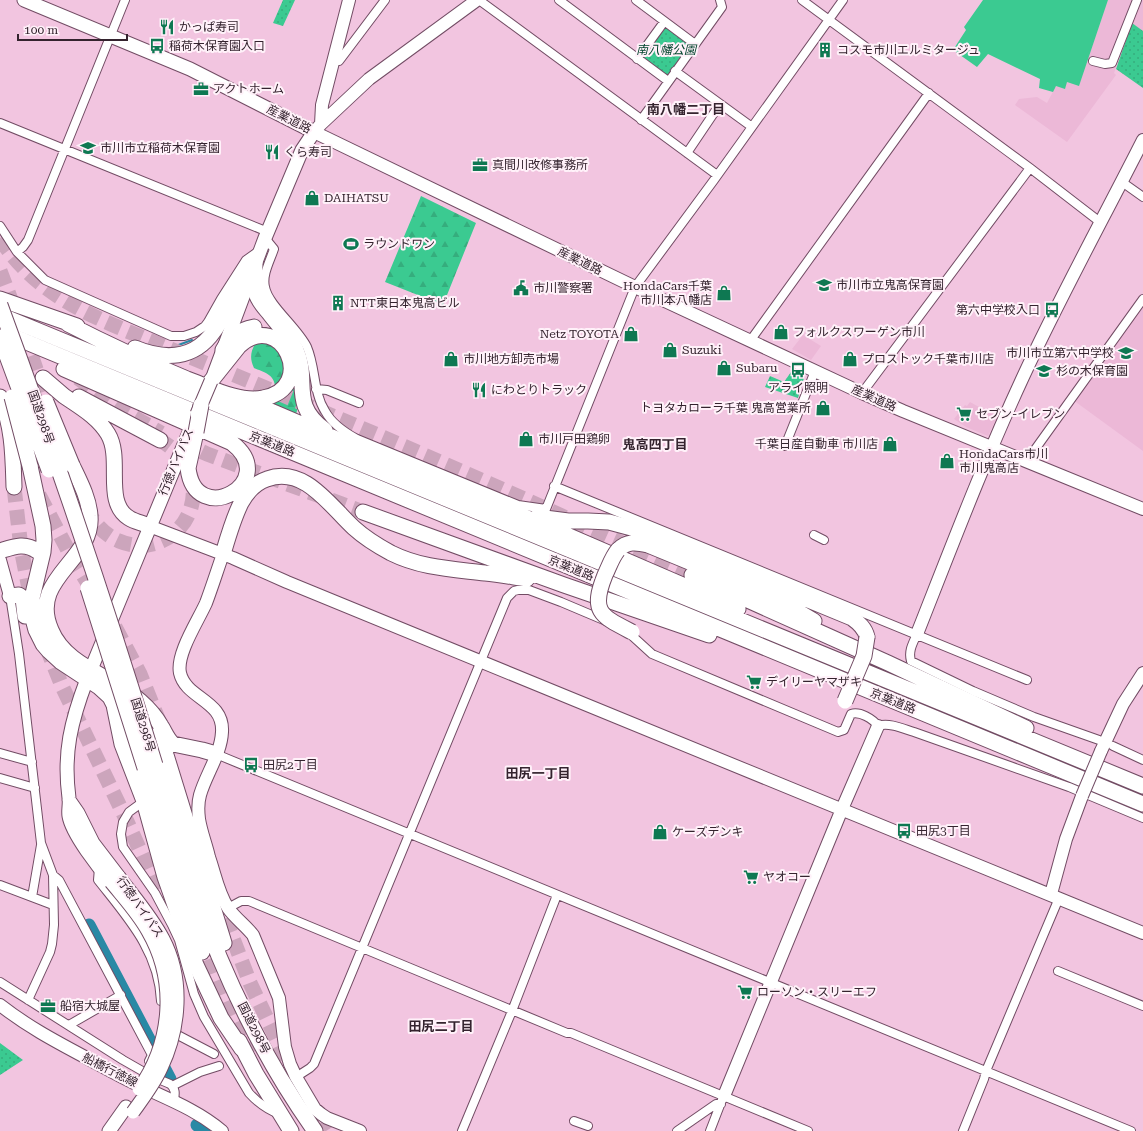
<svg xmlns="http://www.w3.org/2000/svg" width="1143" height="1131" font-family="'Roboto Serif','Noto Sans JP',serif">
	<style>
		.built { fill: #ecb8d7 }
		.green { fill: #3bca91 }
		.forest { fill: url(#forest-firs) }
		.park { fill: url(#park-dots) }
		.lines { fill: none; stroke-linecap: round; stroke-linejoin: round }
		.stream { stroke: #2989a5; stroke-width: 2 }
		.river { stroke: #2989a5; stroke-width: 13 }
		.highway-tunnel { stroke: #cca5bc; stroke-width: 15; stroke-dasharray: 15 8; stroke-linecap: butt }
		.street-casing { stroke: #724c64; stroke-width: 10 }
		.secondary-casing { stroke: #724c64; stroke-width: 14 }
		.primary-casing { stroke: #724c64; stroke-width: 15 }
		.highway-casing { stroke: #724c64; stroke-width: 17 }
		.street { stroke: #fff; stroke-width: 8 }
		.secondary { stroke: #fff; stroke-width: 12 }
		.primary { stroke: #fff; stroke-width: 13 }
		.highway { stroke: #fff; stroke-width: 15 }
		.secondary-bridge-casing { stroke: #724c64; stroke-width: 14; stroke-linecap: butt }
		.primary-bridge-casing { stroke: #724c64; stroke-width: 15; stroke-linecap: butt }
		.highway-bridge-casing { stroke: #724c64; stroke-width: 17; stroke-linecap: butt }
		.secondary-bridge { stroke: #fff; stroke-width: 12 }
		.primary-bridge { stroke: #fff; stroke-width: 13 }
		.highway-bridge { stroke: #fff; stroke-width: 15 }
		.labels { text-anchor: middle; stroke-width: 4; stroke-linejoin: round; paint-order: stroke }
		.poi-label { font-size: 12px; fill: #34232e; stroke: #fff1f9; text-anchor: start }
		.park-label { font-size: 12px; font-style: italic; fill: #00442c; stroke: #fff1f9 }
		.street-label { font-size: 12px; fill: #34232e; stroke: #fff1f9 }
		.neighbourhood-label { font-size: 13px; font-weight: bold; fill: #34232e; stroke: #fff1f9 }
	</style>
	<defs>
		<pattern id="forest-firs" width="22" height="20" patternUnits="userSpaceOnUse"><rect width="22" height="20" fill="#3bca91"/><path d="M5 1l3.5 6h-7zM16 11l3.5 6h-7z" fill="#35ad7d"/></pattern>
		<pattern id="park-dots" width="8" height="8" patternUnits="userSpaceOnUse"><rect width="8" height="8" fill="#3bca91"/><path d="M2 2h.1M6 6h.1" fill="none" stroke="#35ad7d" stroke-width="1.8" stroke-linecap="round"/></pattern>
	</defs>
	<rect width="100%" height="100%" fill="#f2c5e0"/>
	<path class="built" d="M1108,0H1143V31L1132,24L1114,73L1116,75L1067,142L1015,105L1019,99L1037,97L1047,103L1056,86L1067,82L1079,85Z
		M1143,305V451L1073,400Z
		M803,335L821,346L811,360L792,349Z
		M970,402L997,417L988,436L966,427L954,419L965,405L967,406Z"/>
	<path class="green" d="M983,0H1108L1079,86L1067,82L1065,89L1056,86L1053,92L1039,88L1040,79L988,54L977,67L953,50L966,30L964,27Z"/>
	<path class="forest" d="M421,196L476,223L443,305L385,282Z
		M265,343C274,346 283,354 285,364C286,369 284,376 283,381L275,386C274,374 263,372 254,368C250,359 250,353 255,344Z
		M294,385L296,386L298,406L296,415L272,405L278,400Z"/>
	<path class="park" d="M283,0H295L283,26L273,23Z
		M1132,23L1143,31V88L1116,69Z
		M667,26L689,42V45L669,74L665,75L643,59V55L664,27Z
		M791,372L804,378L798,398L765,387L770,376L784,382Z
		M0,1043L23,1060L0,1075Z"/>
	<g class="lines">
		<path class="stream" d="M173,347L192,340"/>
		<path class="river" d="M89,925L170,1079
			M197,1125L204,1131"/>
		<path class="highway-tunnel" d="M0,238C15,263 39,285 64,300C95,319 130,332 163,346C210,365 257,384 304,404C434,458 563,516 692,575
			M0,271L16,313
			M24,334L51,413
			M78,378L118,408L161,433
			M181,442L207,454L363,512
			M14,487L21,548L32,604
			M39,495L70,554L97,598
			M86,507C92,521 104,535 119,541C170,562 214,505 183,460C177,451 168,445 160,440
			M115,627L140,674L159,721
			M46,646L62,686L124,815L166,908
			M217,897L250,983L288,1063
			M202,937L232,1012L251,1053
			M309,1103L326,1131"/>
		<g class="street-casing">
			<path id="street" d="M479,0L717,175
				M559,0L668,81
				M636,0L695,44
				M802,0L1030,168L1100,222
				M637,59L664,22
				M334,60L339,61L385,0
				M1093,61L1105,64L1112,63L1137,0
				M675,71L752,127
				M641,120L722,7L720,0
				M0,123L268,232
				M687,153L720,104
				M1122,182L1143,197
				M0,226L17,252L45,280L171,336H184L196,332L205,326L208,322L221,299L246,260L260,250
				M265,238L274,249C270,261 262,275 265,287C268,305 298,328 307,347C316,368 313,392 325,411C332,424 344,432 357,439L518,505L546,509L635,287L714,180L843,0
				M17,252L23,247L28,240L125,0
				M750,341L929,93
				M316,389L327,390L359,403
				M862,393L1030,168
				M785,446L815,371
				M1028,462L1031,455L1143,299
				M554,486L1027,680
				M814,535L824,540
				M10,596L19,654L41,843L53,875L54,925L52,944L50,952L28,1000
				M629,633L652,654L838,732L844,730L851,714C860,711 873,719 878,726C889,722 904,729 914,732L1069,787L1143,818
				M917,634C913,643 908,651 911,661L973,691L1034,717L1099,740
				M1113,746L1143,760
				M0,753L32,762
				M216,754L1131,1131
				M0,778L35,788
				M144,801L129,812L123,822L121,834L123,847L155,893L172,925L179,940L194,994L204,1017L249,1093C258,1103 266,1109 279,1114
				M99,868L98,880C127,917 159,951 161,1001
				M53,875L59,880L152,1055L149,1061
				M0,885L53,905
				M32,897L41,845
				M228,908L241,901H249C355,944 461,990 567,1033H571L808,1131
				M1058,971L1143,1006
				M0,982L123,1060L151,1076L170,1084C176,1089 175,1094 174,1100
				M69,1025L121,995
				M170,1031L214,1054
				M296,1077L310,1068L314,1064L507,598L514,591L518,590H529L561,602L606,621
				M172,1086L200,1072L219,1066
				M574,1121L588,1126
				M462,1131L512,1011L557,895
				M677,1131L716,1104H721
				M710,1131L722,1100
				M963,1131L984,1079L986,1071L1059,898"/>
		</g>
		<g class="secondary-casing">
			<path id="secondary" d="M477,0L369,79L321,124L314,132L635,287L862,393L903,411L1143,509
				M321,124L322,105L349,0
				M149,526L233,558L287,582L1143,933
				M223,554C217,571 212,587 206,603C198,621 176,654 180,673C186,699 224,700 222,732C221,754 206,774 200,795C198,802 198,811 199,819C201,832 206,844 209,857C215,874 218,893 228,908C235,918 245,925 253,935L279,998L285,1047L290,1064L296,1077L315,1109L321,1114L327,1118L360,1131
				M0,560L10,596
				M917,634C951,548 984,461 1023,377C1060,297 1103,219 1143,140
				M1101,751L1123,704L1143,673
				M1051,894L1066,839L1082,796
				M0,1005C27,1026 53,1040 83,1056C100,1065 117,1075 134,1083C165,1098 196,1109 222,1131
				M724,1096L842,809L878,726"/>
		</g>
		<g class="primary-casing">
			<path id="primary" d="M24,0L190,69L314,132L302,150L265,238L214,374
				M69,800L78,813L93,843L119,877
				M111,882C99,868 72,834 69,816C68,810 70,804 69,798C63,753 71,721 87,679L190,430
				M109,1131L126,1107"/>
		</g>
		<g class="highway-casing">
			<path id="highway" d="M255,263C255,272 253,284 256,293C258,301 264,307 269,313C278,325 290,337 296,350C310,381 289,404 325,430
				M0,299L77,326
				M0,315L1143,786
				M68,324C107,344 146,362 187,379C209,387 239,403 263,398C319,388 281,307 239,346L211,381
				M2,332L1143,804
				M135,348C164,360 194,360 214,331C220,323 223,315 227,307C236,292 245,276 255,263
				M223,350C231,337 238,330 254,327
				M64,369L232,443C282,482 195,530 188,468L196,432
				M43,378C50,384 57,390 64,396C80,407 98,417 108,434C123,459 103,502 129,518C135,522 143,523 149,526
				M0,397C13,426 13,456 14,487
				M79,397L160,440
				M238,397L322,433L518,514L738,609
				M72,465C79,480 89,498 90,516C94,561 28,578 51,630C66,667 113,676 140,701C148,708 156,717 161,726C165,732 167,739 173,744L202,750L216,754
				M30,466L43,526L44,540L43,552L32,598V615L36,630L43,644L49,651L61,662L99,687L110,697L114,705L122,744L144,801L165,877L196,965L221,1018L242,1049
				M363,512L564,585L709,635
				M537,517L568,521H588L609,522L639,530L852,618C859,623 865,628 867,637
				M618,550C627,541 636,542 648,545L760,591L780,601L814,621
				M0,551C13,547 25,542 37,551
				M223,554C228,537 233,519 241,503C247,492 255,483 267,479C304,465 330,506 354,528C365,538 378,546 391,553C421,568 452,569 485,573C499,574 513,577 527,579
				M692,575L888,663L1026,728
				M10,596L19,595L23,598L25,616
				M160,732L166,755L224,943
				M155,765C169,809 181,853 196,896C224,977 265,1061 315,1131
				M145,768L202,952
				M239,1041L256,1074L291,1131"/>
		</g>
		<use href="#street" class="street"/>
		<use href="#secondary" class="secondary"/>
		<use href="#primary" class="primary"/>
		<use href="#highway" class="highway"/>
		<g class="secondary-bridge-casing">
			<path id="secondary-bridge" d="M1082,796L1101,751"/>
		</g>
		<g class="primary-bridge-casing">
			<path id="primary-bridge" d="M197,414L211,381
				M119,877C134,897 151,916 163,939C184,979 180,1028 161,1068C154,1084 143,1098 133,1112
				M111,882C124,898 138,913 148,931C177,981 172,1042 139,1089"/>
		</g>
		<g class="highway-bridge-casing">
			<path id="highway-bridge" d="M0,305C56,457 108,610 155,765
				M0,337L49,470
				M12,397L30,466
				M46,402L72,465
				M196,432L201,405
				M618,550C612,557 609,567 605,575C590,612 601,616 632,632
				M88,588L145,768
				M845,701L864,656L867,637"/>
		</g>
		<use href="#secondary-bridge" class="secondary-bridge"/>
		<use href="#primary-bridge" class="primary-bridge"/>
		<use href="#highway-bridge" class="highway-bridge"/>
	</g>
	<defs>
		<g id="restaurant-bare" transform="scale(1.2)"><path d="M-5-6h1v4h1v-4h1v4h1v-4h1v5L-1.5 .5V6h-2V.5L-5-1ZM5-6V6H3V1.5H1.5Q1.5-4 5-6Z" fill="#0e7852" stroke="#fff1f9" stroke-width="2.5" paint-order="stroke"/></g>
		<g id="bus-bare" transform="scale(1.2)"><path d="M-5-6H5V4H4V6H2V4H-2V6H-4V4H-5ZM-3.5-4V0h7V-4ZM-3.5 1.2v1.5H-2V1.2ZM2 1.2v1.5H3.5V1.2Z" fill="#0e7852" stroke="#fff1f9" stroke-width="2.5" paint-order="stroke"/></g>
		<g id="building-bare" transform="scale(1.2)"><path d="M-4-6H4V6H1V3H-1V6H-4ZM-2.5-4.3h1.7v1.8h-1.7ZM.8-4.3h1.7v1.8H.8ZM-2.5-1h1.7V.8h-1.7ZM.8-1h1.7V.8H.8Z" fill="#0e7852" stroke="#fff1f9" stroke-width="2.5" paint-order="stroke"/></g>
		<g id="office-bare" transform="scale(1.2)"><path d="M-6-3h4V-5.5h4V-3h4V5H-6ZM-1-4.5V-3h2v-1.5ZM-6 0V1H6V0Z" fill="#0e7852" stroke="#fff1f9" stroke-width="2.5" paint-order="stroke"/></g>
		<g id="school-bare" transform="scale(1.2)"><path d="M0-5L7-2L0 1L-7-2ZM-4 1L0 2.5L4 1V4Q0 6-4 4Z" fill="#0e7852" stroke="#fff1f9" stroke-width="2.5" paint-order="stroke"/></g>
		<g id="shop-bare" transform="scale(1.2)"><path d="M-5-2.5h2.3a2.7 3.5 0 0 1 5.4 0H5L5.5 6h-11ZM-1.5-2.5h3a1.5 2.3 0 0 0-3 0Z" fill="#0e7852" stroke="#fff1f9" stroke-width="2.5" paint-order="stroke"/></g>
		<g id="stadium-bare" transform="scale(1.2)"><path d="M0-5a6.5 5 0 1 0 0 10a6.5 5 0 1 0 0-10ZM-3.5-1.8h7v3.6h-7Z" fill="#0e7852" stroke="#fff1f9" stroke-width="2.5" paint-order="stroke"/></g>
		<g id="civic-bare" transform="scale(1.2)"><path d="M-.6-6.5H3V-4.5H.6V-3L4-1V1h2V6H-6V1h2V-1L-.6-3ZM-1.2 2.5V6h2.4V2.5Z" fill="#0e7852" stroke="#fff1f9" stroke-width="2.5" paint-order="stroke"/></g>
		<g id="supermarket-bare" transform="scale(1.2)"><path d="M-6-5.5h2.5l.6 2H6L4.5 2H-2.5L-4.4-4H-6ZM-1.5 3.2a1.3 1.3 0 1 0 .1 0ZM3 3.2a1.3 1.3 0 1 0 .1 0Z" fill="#0e7852" stroke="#fff1f9" stroke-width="2.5" paint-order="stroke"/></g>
	</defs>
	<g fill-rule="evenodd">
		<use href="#restaurant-bare" x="167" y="27"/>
		<use href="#bus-bare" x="157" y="46"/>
		<use href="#building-bare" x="825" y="50"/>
		<use href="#office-bare" x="201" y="89"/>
		<use href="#school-bare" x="88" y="148"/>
		<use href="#restaurant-bare" x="272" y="152"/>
		<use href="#office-bare" x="480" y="165"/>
		<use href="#shop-bare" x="312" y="198"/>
		<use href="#stadium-bare" x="351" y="244"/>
		<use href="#school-bare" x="824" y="285"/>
		<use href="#civic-bare" x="521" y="288"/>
		<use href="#shop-bare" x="724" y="293"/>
		<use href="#building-bare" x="338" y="303"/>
		<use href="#bus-bare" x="1052" y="310"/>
		<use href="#shop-bare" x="781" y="332"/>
		<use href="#shop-bare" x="631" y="334"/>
		<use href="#shop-bare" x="670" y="350"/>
		<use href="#school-bare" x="1126" y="353"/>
		<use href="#shop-bare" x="451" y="359"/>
		<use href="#shop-bare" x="850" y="359"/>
		<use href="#shop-bare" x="724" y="368"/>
		<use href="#bus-bare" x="798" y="370"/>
		<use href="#school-bare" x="1044" y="371"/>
		<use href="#restaurant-bare" x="479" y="390"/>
		<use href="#shop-bare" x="823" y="408"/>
		<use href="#supermarket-bare" x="964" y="414"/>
		<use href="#shop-bare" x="526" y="439"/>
		<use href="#shop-bare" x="890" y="444"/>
		<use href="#shop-bare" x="947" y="461"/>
		<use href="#supermarket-bare" x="754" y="682"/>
		<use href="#bus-bare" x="251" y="765"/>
		<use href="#bus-bare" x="904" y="831"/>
		<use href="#shop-bare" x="660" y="832"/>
		<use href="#supermarket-bare" x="751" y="877"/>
		<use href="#supermarket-bare" x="745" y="992"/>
		<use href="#office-bare" x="48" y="1006"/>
	</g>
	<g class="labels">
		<g class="poi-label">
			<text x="179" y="31">かっぱ寿司</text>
			<text x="169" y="50">稲荷木保育園入口</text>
			<text x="837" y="54">コスモ市川エルミタージュ</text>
			<text x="213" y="93">アクトホーム</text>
			<text x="100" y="152">市川市立稲荷木保育園</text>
			<text x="284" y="156">くら寿司</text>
			<text x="492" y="169">真間川改修事務所</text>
			<text x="324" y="202">DAIHATSU</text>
			<text x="363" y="248">ラウンドワン</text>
			<text x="836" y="289">市川市立鬼高保育園</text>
			<text x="712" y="290" text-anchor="end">HondaCars千葉<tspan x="712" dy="14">市川本八幡店</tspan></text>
			<text x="533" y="292">市川警察署</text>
			<text x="350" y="307">NTT東日本鬼高ビル</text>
			<text x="1040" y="314" text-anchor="end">第六中学校入口</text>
			<text x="793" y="336">フォルクスワーゲン市川</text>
			<text x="619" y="338" text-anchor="end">Netz TOYOTA</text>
			<text x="682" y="354">Suzuki</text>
			<text x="1114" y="357" text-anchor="end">市川市立第六中学校</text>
			<text x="463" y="363">市川地方卸売市場</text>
			<text x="862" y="363">プロストック千葉市川店</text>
			<text x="736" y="372">Subaru</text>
			<text x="1056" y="375">杉の木保育園</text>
			<text x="798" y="392" text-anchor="middle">アライ照明</text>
			<text x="491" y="394">にわとりトラック</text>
			<text x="811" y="412" text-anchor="end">トヨタカローラ千葉 鬼高営業所</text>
			<text x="976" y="418">セブン-イレブン</text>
			<text x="538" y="443">市川戸田鶏卵</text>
			<text x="878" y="448" text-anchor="end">千葉日産自動車 市川店</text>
			<text x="959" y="458">HondaCars市川<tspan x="959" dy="14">市川鬼高店</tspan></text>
			<text x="766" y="686">デイリーヤマザキ</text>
			<text x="263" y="769">田尻2丁目</text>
			<text x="916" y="835">田尻3丁目</text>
			<text x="672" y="836">ケーズデンキ</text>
			<text x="763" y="881">ヤオコー</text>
			<text x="757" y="996">ローソン・スリーエフ</text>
			<text x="60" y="1010">船宿大城屋</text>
		</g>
		<g class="park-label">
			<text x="666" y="54">南八幡公園</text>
		</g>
		<g class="street-label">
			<text transform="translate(289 119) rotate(27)" y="4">産業道路</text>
			<text transform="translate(580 261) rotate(26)" y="4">産業道路</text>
			<text transform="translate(874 398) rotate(24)" y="4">産業道路</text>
			<text transform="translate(41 417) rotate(71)" y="4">国道298号</text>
			<text transform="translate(272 444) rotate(22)" y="4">京葉道路</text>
			<text transform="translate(176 462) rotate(-67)" y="4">行徳バイパス</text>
			<text transform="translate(571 568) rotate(22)" y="4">京葉道路</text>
			<text transform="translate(893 701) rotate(22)" y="4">京葉道路</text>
			<text transform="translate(143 725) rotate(73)" y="4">国道298号</text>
			<text transform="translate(140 907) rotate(55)" y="4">行徳バイパス</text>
			<text transform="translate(254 1028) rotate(63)" y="4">国道298号</text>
			<text transform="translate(110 1070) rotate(27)" y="4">船橋行徳線</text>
		</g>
		<g class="neighbourhood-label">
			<text x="686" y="114">南八幡二丁目</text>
			<text x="655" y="449">鬼高四丁目</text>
			<text x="538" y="778">田尻一丁目</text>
			<text x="441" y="1031">田尻二丁目</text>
		</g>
	</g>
	<path d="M18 34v6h109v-6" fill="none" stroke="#34232e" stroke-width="2"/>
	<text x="24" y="34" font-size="12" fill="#34232e" stroke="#fff1f9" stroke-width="3" paint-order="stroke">100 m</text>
</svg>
